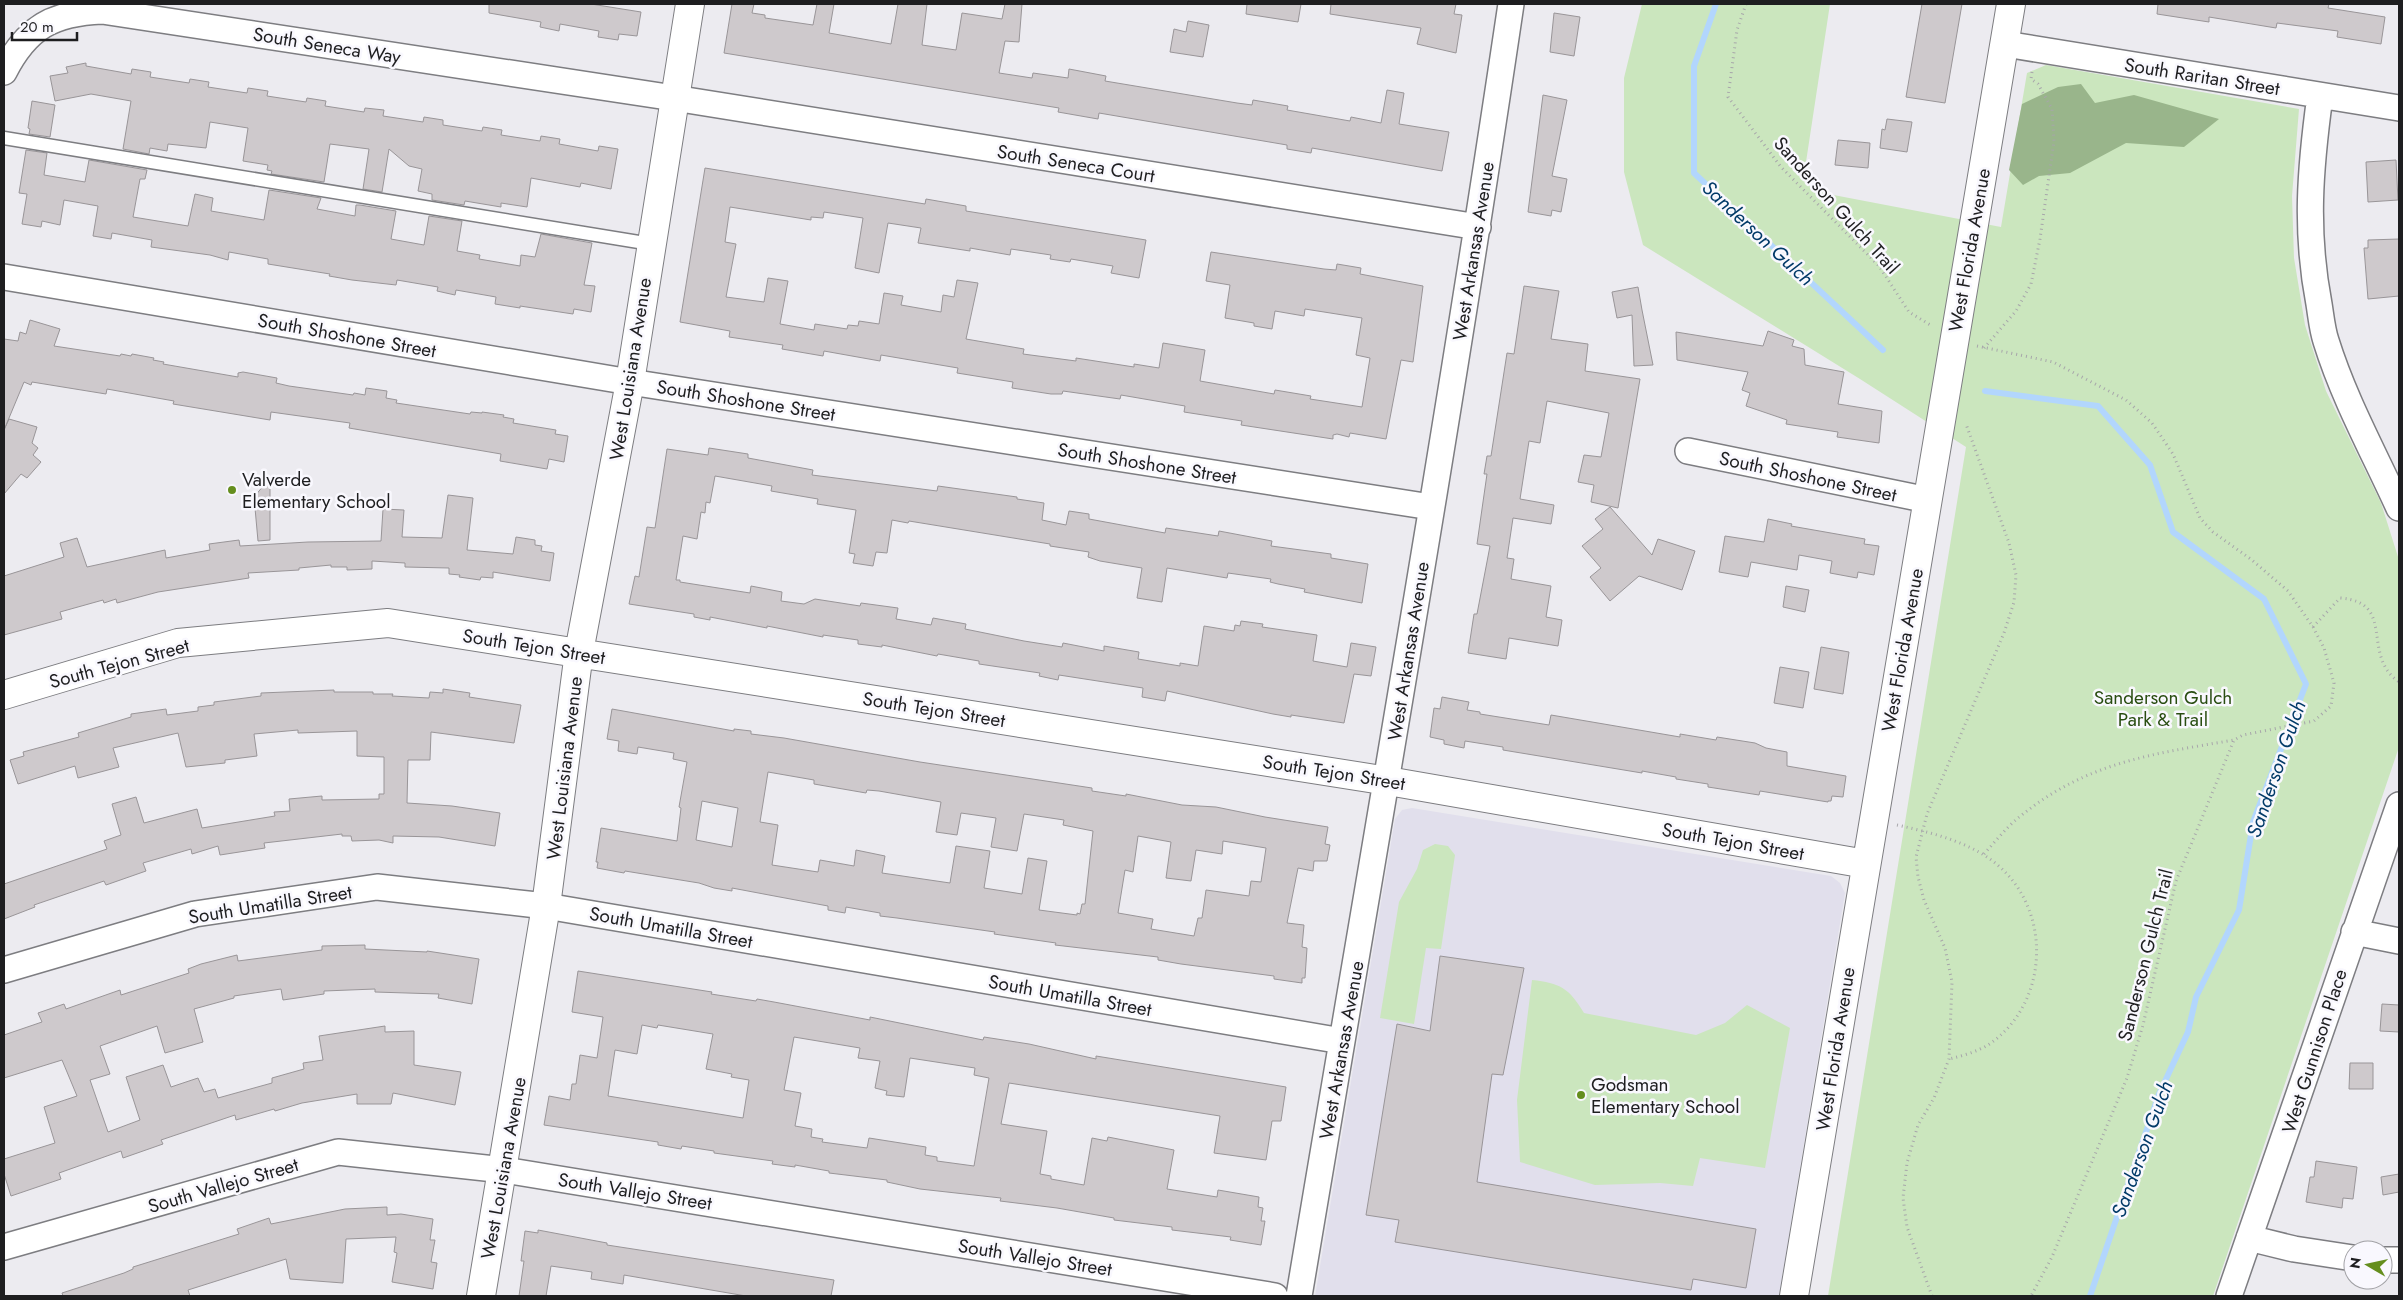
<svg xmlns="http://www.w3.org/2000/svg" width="2403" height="1300" font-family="Jost,sans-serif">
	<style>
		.built { fill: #e1dfec }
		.green { fill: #cbe6be }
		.forest { fill: #99b58b }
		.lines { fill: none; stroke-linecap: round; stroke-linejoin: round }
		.stream { stroke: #b2d6fd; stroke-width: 6 }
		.building { fill: #cec9cc; stroke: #999598; fill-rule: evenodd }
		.service-casing { stroke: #7d7d81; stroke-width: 15 }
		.minor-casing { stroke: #7d7d81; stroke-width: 28 }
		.tertiary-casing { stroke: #7d7d81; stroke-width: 30 }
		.path { stroke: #a7a6aa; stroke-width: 3; stroke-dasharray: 1 4; stroke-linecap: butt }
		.service { stroke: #fff; stroke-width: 12 }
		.minor { stroke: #fff; stroke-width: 25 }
		.tertiary { stroke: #fff; stroke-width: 28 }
		.poi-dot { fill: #658e1e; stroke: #f9f8fe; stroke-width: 2 }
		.labels { text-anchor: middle; stroke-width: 5; stroke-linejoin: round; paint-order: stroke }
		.street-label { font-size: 19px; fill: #1e1e20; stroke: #f9f8fe }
		.poi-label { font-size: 19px; fill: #1e1e20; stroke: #f9f8fe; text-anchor: start }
		.park-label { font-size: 19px; fill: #294d11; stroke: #f9f8fe }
		.water-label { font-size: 20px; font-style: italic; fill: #023a68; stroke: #f9f8fe }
	</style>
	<rect width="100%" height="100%" fill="#ecebf0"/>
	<path class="built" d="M1412,808L1831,876L1840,883L1845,893L1779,1296H1315L1395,819L1402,810Z"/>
	<path class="green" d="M1642,4H1830L1806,162L1823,193L2001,227L2027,73L2046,65L2299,109L2292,196L2294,258L2305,325L2326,391L2381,503L2399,560V747L2213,1296H1828L1966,447L1860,379L1643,245L1624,172V78Z
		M1435,844L1448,846L1455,855L1441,949L1426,948L1414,1024L1380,1018L1399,902L1417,869L1423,850Z
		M1532,980C1560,983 1569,988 1584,1013L1696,1035L1725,1023L1747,1005L1790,1028L1765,1168L1700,1158L1693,1186L1660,1183L1595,1185L1520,1162L1517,1100Z"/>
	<path class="forest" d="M2081,84L2095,103L2134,95L2219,119L2184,147L2126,143L2070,173L2039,176L2023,185L2009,170L2022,104L2058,87Z"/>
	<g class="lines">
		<path class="stream" d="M1716,4L1694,66V173L1883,350
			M1985,391L2098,406L2150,465L2173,532L2264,599L2306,684L2253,822L2239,910L2196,997L2188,1032L2159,1094L2090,1296"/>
	</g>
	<path class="building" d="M489,4H591L641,12L637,36L619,34L618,40L598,37L599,31L560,24L559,31L540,27L541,22L489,13Z
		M732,4H754L752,13L765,15V18L813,25L817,4H834L829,33L891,44L898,4H927L922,45L956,50L962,13L1002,19L1005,4H1022L1019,42L1005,41L999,73L1032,78L1033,73L1068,78L1069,69L1106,76L1105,81L1237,103L1252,105L1253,100L1288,106L1287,110L1350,121L1351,117L1381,123L1387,90L1404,93L1399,124L1449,132L1442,171L1312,148L1311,153L1287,149V145L1099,113L1098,119L1058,112L1059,108L724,53Z
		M1247,4H1301L1298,22L1246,14Z
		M1331,4H1456L1454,14L1462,15L1456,53L1417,44L1421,28L1330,14Z
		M1922,4H1962L1945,103L1906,97Z
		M2158,4H2329L2328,8L2385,17L2381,44L2337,37L2338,31L2277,23L2276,28L2209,17V22L2157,14Z
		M1554,13L1580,17L1574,56L1550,52Z
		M1188,21L1209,25L1203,57L1170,52L1174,29L1186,32Z
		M86,63V66L131,74L132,69L151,72L150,77L189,83L190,79L209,82L208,87L247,93L248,88L268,91L267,96L306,102L307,98L326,101L325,106L364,112L365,108L384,110L383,116L423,122L424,117L443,120V125L482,131L483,127L502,130L501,135L540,141L541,136L560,139L559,144L598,151L599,146L618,149L611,189L581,183L580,187L531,178L527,207L501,203V207L465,201L464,205L432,200V194L418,191L422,169L409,166L389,149L382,192L363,189L369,149L330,144L324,182L271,174L272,171L267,170L268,165L243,161L248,128L210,122L206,148L168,144L167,151L150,148L149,154L123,149L131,101L91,94L55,101L50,76L68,73L66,67Z
		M1543,95L1567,100L1552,176L1567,179L1561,212L1552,210L1551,216L1528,212Z
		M32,101L55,105L50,137L29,134L30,129L28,128Z
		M1887,119L1912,122L1907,152L1880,148L1882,129L1885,130Z
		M1838,140L1870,143L1868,168L1835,165Z
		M26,150L47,153L44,175L85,182L89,160L147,170L145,179H140L133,217L188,226L195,194L213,198L211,211L264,220L269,190L321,198L317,209L355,216L356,205H360L396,211L391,239L424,245L429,216L462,221L457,251L480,255L479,259L520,266L521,255L535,257L541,234L592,243L584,285L595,286L591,312L574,309L573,314L520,306V308L495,304L496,297L456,290L455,295L437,291L438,287L397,280L396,285L352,280L329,276L330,274L268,264V259L229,252L228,260L210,255L151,247L152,240L112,233L111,239L93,236L98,206L64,200L60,225L42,221L41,227L22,224L27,194L19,193Z
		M2396,160L2398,200L2368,202L2366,162Z
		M705,168L925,204L926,199L966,206V211L1146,240L1139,278L1111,273L1113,266L1071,259L1070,262L1050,259L1051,255L1011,249L1010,255L970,248V251L918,243L921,228L888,223L879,273L855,268L863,218L824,212L823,218L811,217V220L730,207L725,242L736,244L726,297L764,302L768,278L788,281L780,324L814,330L815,324L847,329L848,325L858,326L859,321L879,324L884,293L903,296L901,305L941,312L943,295L954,297L957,280L978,283L966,339L1024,349L1023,354L1076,361V358L1134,367V364L1159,368L1163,343L1205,350L1200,381L1274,394L1275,390L1311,396L1310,399L1362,407L1370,358L1356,355L1362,318L1305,309L1304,316L1275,311L1272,329L1254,326V323L1225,318L1230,285L1206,281L1211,252L1324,269L1336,270L1337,264L1361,268L1360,274L1423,286L1413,362L1401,360L1386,439L1350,433L1349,437L1337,434L1333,435V439L1241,425L1242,421L1184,412L1185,406L1121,395L1120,399L1063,391L1062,394H1051L1012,388L1013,382L957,373L958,368L881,355L880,361L824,351L823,356L782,349L783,345L729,337L730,331L680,322Z
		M2399,239V296L2368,299L2364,248H2368V240Z
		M1524,286L1559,291L1551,339L1588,344L1585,371L1640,379L1618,508L1591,502L1594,485L1578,482L1584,455L1601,457L1609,413L1547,401L1540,443L1529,441L1520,499L1554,505L1551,524L1513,518L1507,558L1514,559L1511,579L1551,586L1546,617L1562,620L1558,646L1509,638L1506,659L1468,653L1474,614H1477L1490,546L1477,544L1487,474H1484L1487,456H1491L1507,353L1514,354Z
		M1638,287L1642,310L1653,365L1634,366L1632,315L1617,318L1612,292Z
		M30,320L60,329L54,346L120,356L121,354L131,356L132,354L154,358L153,360L164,362L163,364L238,377V373L243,372L277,378L276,383L289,386L353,395L354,393L365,395L366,388L387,391L386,398L397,400L396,403L470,414L471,412L482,413V412L504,415L503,417L514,419L513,423L556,430L555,434L568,436L564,462L549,459L547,469L500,461L501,454L349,428L350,423L271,412L270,420L173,404L174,401L107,389L106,394L32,382L31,385L24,382L4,430V339L18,341L20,332L26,334Z
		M1768,331L1794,340L1792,346L1804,349L1805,365L1844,372L1838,404L1882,411L1879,443L1837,437L1838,432L1786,424L1787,420L1746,406L1750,393L1742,390L1748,372L1677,360L1676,332L1763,346Z
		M9,419L37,427L32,443L38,448L33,455L41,462L27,478L21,474L4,494V430Z
		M709,448L748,454V458L813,470L812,475L937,491L938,486L1017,497V499L1044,503L1042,520L1066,525L1069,511L1089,514V519L1165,533L1166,528L1218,536L1219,531L1272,541L1271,546L1331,554V558L1368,564L1362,603L1304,592L1305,589L1278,584L1270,582L1271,579L1228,573L1227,578L1167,568L1162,602L1137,598L1142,568L1100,561L1088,557L1089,552L1050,546V544L909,521L908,523L892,520L887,553L876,552L873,566L853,563L855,554L849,553L856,510L817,504L818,499L771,491L772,486L715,476L710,503L706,502L705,513L701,512L697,539L683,536L676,580H680V582L750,593L751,586L782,592L781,601L804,604L815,599L860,606L861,603L898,608L896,619L931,625L933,618L966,624L965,629L1024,641L1062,647L1063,643L1104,651V646L1139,652L1138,659L1180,666V663L1198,666L1204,626L1234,631L1235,625L1240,626L1241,621L1263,624L1262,627L1317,635L1313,661L1347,667L1351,643L1376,647L1371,676L1354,674L1344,723L1291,715V717L1273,714L1167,691L1165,701L1142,697L1143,688L1059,675L1058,680L1039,676L1040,673L979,664V661L938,654L937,656L882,645V647L858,644V640L823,635V637L767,626V628L710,617V620L694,617V614L629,604L635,576L639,577L647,527L655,528L667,449L708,455Z
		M270,478V540L258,541L254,497Z
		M448,495L473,498L467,550L513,554L516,537L535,540V545L542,546L541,551L554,553L550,581L493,572V578L481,577L480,580L459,577L460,575L449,574V568L405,567V563L372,561V569L347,570V567H331V565L299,568V570L248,573L249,578L158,592L117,603L116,599L104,603L103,600L60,612L62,619L4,635V576L64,557L60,543L77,538L87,567L165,550L166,558L210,550L209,544L239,540L240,546L308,542L381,541L383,509L404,510L402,537L442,538Z
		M1610,507L1652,555L1658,539L1695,551L1682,590L1639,576L1610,601L1590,577L1601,568L1582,546L1603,529L1595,519Z
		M1768,519L1792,524L1791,526L1865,539L1864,544L1879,546L1874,575L1858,572L1857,578L1830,573L1832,561L1799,555L1797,570L1751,562L1748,577L1719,572L1725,536L1764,542Z
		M1786,586L1809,590L1805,612L1783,607Z
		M1821,647L1849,652L1843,694L1814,689Z
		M1780,667L1809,672L1803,708L1774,703Z
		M443,689L470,693L469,697L521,705L514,743L431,732L430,760H408L407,803L452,806L500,813L495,846L439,837L393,836V843L379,840L352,841L351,836H342V834L264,843L265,848L220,855L218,846L192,854L191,849L143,863L146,871L106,885L104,881L34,905L35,907L4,919V884L107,849L104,841L121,835L112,804L136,797L144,823L197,809L202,828L275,816L274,812L290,811L289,799L322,796V800L379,799V794H384V757L357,756V731L298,733V730L254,734L257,756L225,760V763L186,767L178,733L113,748L119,767L78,778L75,766L18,784L10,760L24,756L23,752L79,737L78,733L131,717V714L166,709L167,715L198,711V707L214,705V702L261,696V693L334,690V692H373V694H393L392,696L429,698L430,692L443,693Z
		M1442,697L1469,702L1467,710L1480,712V714L1549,725L1551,715L1680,737V734L1716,740L1717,737L1755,743L1766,748L1787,752V766L1846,776L1843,797L1832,796L1831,801H1828V802L1760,791L1759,795L1708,787V784L1676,779V777L1642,771V773L1503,750V747L1465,741L1464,748L1444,744V740L1430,737L1434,708L1440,709Z
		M612,709L734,731V729L751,731V734L784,738L920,762L1092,788V791L1126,796V794L1182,805L1216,807L1265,817L1328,827L1325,844L1330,845L1327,861H1314L1313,871L1298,868L1287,923L1304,925L1302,947L1307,948L1305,978H1302V983L1274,979V976L1181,964L1158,960V957L1055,945L1056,943L994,934L995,932L897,918L880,916V913L846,907L845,913L828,910V906L769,895L732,888V891L714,888L699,883L625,871L624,873L597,868L598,862H596L601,828L677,841L681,808L679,807L687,762L673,759L674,753L638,747L637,754L618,751L619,741L607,739ZM768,772L814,780V784L866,793L867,790L879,791L941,802L936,832L957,835L961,813L996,818L991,847L1017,851L1024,814L1064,820L1063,825L1093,831L1085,904H1082L1080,914L1077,913V915L1039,910L1047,861L1028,858L1022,894L984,888L990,851L956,846L950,883L882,873L885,856L856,850L854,866L820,860L818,872L772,865L778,825L760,822ZM702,801L738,808L732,847L696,840ZM1138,836L1171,842L1166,878L1191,881L1196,850L1222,854L1223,841L1266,848L1261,882L1251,881L1249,896L1206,890L1202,918H1198L1194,936L1151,929L1153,919L1118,913L1125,870L1133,872Z
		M365,945V949L427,952V951L479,959L472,1004L438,998L439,994L375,992V989L324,991V994L283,1000L281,989L234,996V998L194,1009L203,1042L165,1053L157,1026L100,1046L110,1074L90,1080L108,1132L140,1120L126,1077L163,1065L171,1087L198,1078L204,1092L215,1089L218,1098L272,1083V1078L304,1069L303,1063L323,1060L319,1036L385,1026V1032L414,1031V1065L461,1072L455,1105L393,1093L391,1104H357V1094L302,1103L275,1111L274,1109L236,1120L235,1115L161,1140L163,1144L123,1158L121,1151L59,1173L61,1179L11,1196L4,1174V1159L55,1143L44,1107L77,1096L62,1060L4,1078V1035L42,1022L38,1013L64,1004L66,1009L120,990L121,995L189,973L188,969L201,964L237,955L238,961L322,950V946Z
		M1440,956L1524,968L1503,1075L1492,1074L1477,1182L1756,1229L1746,1288L1693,1279L1691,1290L1395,1242L1399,1220L1366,1215L1397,1024L1430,1031Z
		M578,971L712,992L711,994L756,1001L757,999L774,1002L870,1020V1017L983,1040L984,1037L1029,1044L1096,1059V1056L1286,1087L1281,1121H1272L1266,1160L1214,1153L1220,1116L1009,1083L1001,1124L1047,1131L1040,1174L1051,1176V1179L1084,1185L1092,1138L1107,1141L1108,1137L1174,1150L1167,1189L1217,1197L1218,1190L1259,1197L1258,1207L1263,1208L1261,1221H1265L1261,1245L1230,1240L1231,1237L1172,1230V1227L1114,1220V1218L1057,1208L1000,1201L1001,1198L920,1189L887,1182V1180L829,1173V1171L795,1165V1167L772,1164L773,1161L714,1153V1151L682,1146L681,1149L658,1145V1142L544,1125L549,1096L570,1100L572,1084H576L580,1055L597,1058L603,1017L572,1012ZM642,1025L657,1028L658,1025L713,1034L706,1069L732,1074L731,1077L749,1080L743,1118L608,1096L615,1050L637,1054ZM794,1037L860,1048L858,1058L880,1061L875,1088L887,1091L886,1095L904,1097L910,1058L975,1068L974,1075L989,1078L974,1166L937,1161V1157L925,1155L926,1147L869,1138L867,1148L822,1142L823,1139L811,1137L812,1129L795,1126L801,1093L784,1090Z
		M2382,1004L2399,1005V1032L2380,1031Z
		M2350,1063H2373V1089H2349Z
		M2316,1161L2357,1167L2353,1199L2343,1198L2342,1208L2306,1202L2310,1177H2314Z
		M2399,1174V1192L2383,1195L2381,1177Z
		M387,1207V1215L401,1214L433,1219L430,1240H435L431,1262L437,1263L433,1289L392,1282L397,1253L394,1252L396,1237L346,1239L343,1283L290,1279L286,1259L188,1290L190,1296H63L62,1293L124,1273L133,1269V1267L239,1234L237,1229L269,1218L271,1224L345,1209Z
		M538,1230L607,1243V1245L834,1280L831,1296H746L624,1275L623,1284L591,1279L592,1272L551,1266L546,1296H519L524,1261H521L525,1231L538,1233Z"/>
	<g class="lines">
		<g class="service-casing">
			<path id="service" d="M4,138L651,244"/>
		</g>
		<g class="minor-casing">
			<path id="minor" d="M2005,44L2399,108
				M4,72C27,27 53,13 102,11L674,98L1478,227
				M2320,96C2310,169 2305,231 2319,304C2321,316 2322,329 2326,341C2344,399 2374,453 2399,508
				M4,277L630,382L1431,507
				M1688,451L1928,500
				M2354,932L2399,941
				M4,970L195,914L377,887L546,906L1342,1041
				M2249,1238L2294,1249L2353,1258
				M4,1247L338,1152L504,1170L1275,1296
				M2383,1260H2399
				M1299,1296C1371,866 1447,436 1511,4
				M2229,1296L2399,805"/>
		</g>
		<g class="tertiary-casing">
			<path id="tertiary" d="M4,695L178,643L388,623L1388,781L1866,864
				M481,1296L546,906L579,652L630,382L690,4
				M1794,1296L2011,4"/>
		</g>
		<path class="path" d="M1746,4L1737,30L1728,97L1781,167L1879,266L1909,312L1932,326
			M1977,346L2053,362L2126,400L2152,423L2173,454L2200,518L2213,532L2252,560L2288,591L2313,627L2324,648L2334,683L2331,706L2314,721L2243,735L2234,740L2176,881L2143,1025L2127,1078L2052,1257L2031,1296
			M1984,348L2016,311L2031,284L2040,239L2054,141L2052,109L2038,84L2031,79L2032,72
			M2313,627L2340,598C2397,602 2360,655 2399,682
			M1897,825C1933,833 1975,843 2002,869C2053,917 2047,1006 1988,1045C1976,1052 1962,1056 1949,1059
			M1984,854C1995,842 2006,828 2018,818C2086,762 2152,754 2234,740
			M1932,1296L1907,1227L1903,1198L1907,1163L1918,1125L1934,1098L1949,1059L1952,982L1945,948L1924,900L1918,877L1916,857L1927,814L2004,633L2014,602L2016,575L2009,543L1966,424"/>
		<use href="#service" class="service"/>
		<use href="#minor" class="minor"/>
		<use href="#tertiary" class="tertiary"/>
	</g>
	<g class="poi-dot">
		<circle cx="232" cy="490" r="5"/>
		<circle cx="1581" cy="1095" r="5"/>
	</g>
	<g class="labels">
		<g class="street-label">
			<text transform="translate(327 45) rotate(9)" y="7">South Seneca Way</text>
			<text transform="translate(2202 76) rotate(9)" y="7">South Raritan Street</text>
			<text transform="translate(1076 163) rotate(9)" y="7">South Seneca Court</text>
			<text transform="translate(1837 205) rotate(48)" y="7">Sanderson Gulch Trail</text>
			<text transform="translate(1969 250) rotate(-80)" y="7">West Florida Avenue</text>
			<text transform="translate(1473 251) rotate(-81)" y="7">West Arkansas Avenue</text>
			<text transform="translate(347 335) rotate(10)" y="7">South Shoshone Street</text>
			<text transform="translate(630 369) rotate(-81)" y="7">West Louisiana Avenue</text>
			<text transform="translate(746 400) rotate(9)" y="7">South Shoshone Street</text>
			<text transform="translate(1147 463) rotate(9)" y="7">South Shoshone Street</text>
			<text transform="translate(1808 476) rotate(12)" y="7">South Shoshone Street</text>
			<text transform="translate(534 646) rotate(9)" y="7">South Tejon Street</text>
			<text transform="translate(1902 650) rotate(-80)" y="7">West Florida Avenue</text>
			<text transform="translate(1408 651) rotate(-81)" y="7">West Arkansas Avenue</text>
			<text transform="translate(119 663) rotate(-15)" y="7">South Tejon Street</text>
			<text transform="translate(934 709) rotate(9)" y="7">South Tejon Street</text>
			<text transform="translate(564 768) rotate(-83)" y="7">West Louisiana Avenue</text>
			<text transform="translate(1334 772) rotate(9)" y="7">South Tejon Street</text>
			<text transform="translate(1733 841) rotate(10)" y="7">South Tejon Street</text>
			<text transform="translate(270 904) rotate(-9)" y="7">South Umatilla Street</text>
			<text transform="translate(671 927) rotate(10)" y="7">South Umatilla Street</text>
			<text transform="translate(2145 955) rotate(-76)" y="7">Sanderson Gulch Trail</text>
			<text transform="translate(1070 995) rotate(10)" y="7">South Umatilla Street</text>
			<text transform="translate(1835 1049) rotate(-81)" y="7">West Florida Avenue</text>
			<text transform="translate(1341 1050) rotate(-80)" y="7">West Arkansas Avenue</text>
			<text transform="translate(2314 1051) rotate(-72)" y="7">West Gunnison Place</text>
			<text transform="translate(503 1168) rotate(-80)" y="7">West Louisiana Avenue</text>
			<text transform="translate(223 1185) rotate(-16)" y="7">South Vallejo Street</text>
			<text transform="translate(635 1191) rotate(9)" y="7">South Vallejo Street</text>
			<text transform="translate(1035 1257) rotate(9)" y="7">South Vallejo Street</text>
		</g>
		<g class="poi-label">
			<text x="242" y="486">Valverde<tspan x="242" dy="22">Elementary School</tspan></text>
			<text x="1591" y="1091">Godsman<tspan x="1591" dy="22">Elementary School</tspan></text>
		</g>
		<g class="park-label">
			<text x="2163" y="704">Sanderson Gulch<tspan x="2163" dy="22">Park &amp; Trail</tspan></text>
		</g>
		<g class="water-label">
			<text transform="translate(1758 233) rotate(43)" y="7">Sanderson Gulch</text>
			<text transform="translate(2276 769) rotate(-71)" y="7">Sanderson Gulch</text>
			<text transform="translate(2142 1149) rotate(-70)" y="7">Sanderson Gulch</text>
		</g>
	</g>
	<rect width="2403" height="1300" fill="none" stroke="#1e1e20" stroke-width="10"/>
	<g transform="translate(2368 1265) rotate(279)"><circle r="24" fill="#f9f8fe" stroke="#a1a1a5"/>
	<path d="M0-4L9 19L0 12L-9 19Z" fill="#658e1e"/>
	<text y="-8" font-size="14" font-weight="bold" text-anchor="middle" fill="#1e1e20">N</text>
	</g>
	<path d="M12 32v8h65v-8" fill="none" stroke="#1e1e20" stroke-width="2.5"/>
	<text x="20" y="32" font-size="15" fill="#1e1e20" stroke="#f9f8fe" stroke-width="4" paint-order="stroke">20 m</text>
</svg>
